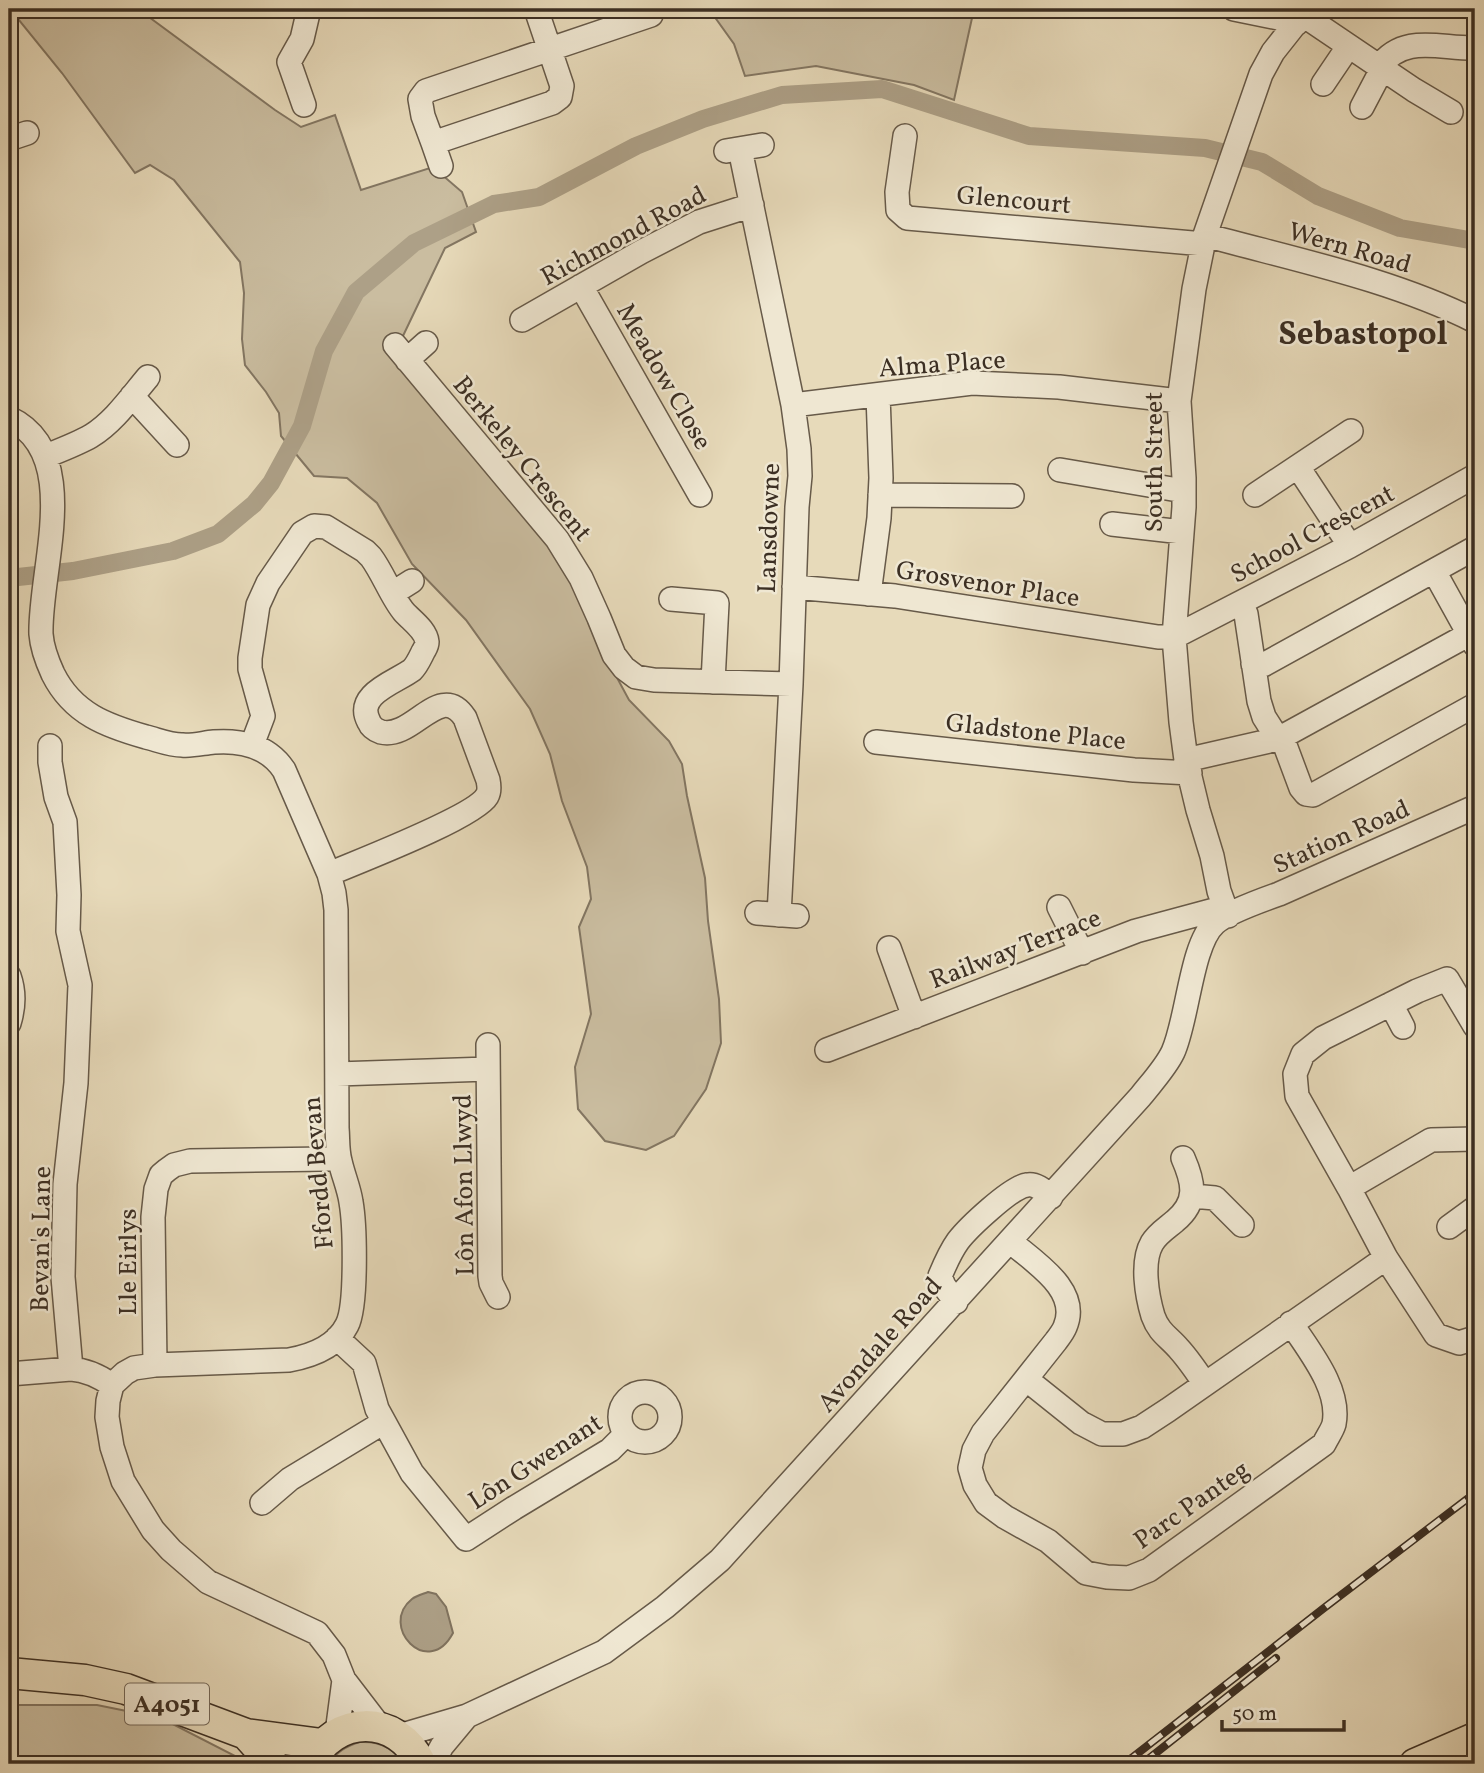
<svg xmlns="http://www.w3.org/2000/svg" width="1484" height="1773" font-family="Vollkorn,serif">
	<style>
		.green { fill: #cabda0; stroke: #837662; stroke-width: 2 }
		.water { fill: #ada087; stroke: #80735f; stroke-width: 2 }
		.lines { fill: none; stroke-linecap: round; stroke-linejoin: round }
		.canal { stroke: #ada087; stroke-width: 18 }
		.minor-casing { stroke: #675a49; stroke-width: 26 }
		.major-casing { stroke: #3c2f23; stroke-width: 33 }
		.minor { stroke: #efe7d2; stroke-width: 23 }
		.major { stroke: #e7daba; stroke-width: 30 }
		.rail-casing { stroke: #3c2f23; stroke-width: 8 }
		.rail { stroke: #efe7d2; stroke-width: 5; stroke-dasharray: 16; stroke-linecap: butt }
		.labels { text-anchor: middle; stroke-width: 5; stroke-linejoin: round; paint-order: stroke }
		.shield { fill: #efe7d2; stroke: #726658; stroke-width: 2 }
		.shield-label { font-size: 24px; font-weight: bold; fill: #3c2f23 }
		.street-label { font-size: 26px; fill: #3c2f23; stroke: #efe7d2 }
		.district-label { font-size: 33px; font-weight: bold; fill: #3c2f23; stroke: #efe7d2 }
	</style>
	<rect width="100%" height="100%" fill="#e7daba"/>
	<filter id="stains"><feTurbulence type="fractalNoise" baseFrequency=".00286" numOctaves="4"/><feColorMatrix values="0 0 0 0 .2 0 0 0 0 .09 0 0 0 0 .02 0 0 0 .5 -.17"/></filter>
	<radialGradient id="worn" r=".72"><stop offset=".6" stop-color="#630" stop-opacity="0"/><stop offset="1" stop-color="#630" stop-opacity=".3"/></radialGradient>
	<path class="green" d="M10,9H138L275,110L301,127L335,115L361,190L433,167L462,192L476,232L445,248L402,338L552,541L608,661L629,700L669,741L682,764L687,796L705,878L708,921L719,999L721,1043L706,1089L674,1136L646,1150L605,1141L578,1109L575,1067L591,1014L579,927L591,899L587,867L562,801L550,754L530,709L466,620L412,564L377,503L347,478L314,476L281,436L279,413L266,392L245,365L242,339L244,293L240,262L174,180L150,165L135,173L62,73Z
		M709,9H974L954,100L914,85L816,66L745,76L734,44Z
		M9,1705H97L161,1718L239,1758L244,1764H9Z
		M360,1742C379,1741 394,1748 404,1764H328C337,1752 346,1746 360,1742Z"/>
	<path class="water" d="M428,1592L436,1594L446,1607L453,1633C428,1680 378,1626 412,1599C416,1596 423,1594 428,1592Z"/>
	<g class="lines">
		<path class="canal" d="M9,578L73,571L173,551L218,534L254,504L271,483L302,426L324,351L356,292L414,243L494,204L539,197L636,146L703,119L782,95L882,89L1029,136L1205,148L1262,162L1318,196L1400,228L1475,241"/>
		<g class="minor-casing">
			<path id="minor" d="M536,9L562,86L560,97L552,103L433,143L423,116L420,99L426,91L651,15
				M1234,9L1288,20L1296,24
				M1303,15L1414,90L1451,112
				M1379,67C1404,33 1440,49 1475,48
				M1323,84L1348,47
				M304,105L289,62L302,39L309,9
				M1362,107L1382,69
				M905,136L897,192L898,210L907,218L1204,244
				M9,139L27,133
				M433,143L441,166
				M740,149L793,405L799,449L800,476L797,507L791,684L779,915
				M726,151L762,145
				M1205,235C1296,260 1391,279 1475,321
				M581,286L700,495
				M522,320L641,252L699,222L752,205
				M395,345L557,539L581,578L599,618L614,655L624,668L636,677L654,680L791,684
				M407,360L426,343
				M132,396L177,445
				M793,405L972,383L1059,387L1179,401
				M9,418C84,453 39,570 41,634C42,648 47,661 53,674C73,714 107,726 146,737C158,740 170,745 182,745C193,746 203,743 214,742C242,740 268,746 284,770L329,874L334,893L336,910L337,1128C338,1139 337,1150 340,1161C343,1175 349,1188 351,1202C355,1225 357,1306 347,1325C336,1347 311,1356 289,1360L155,1365L134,1368L125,1373L112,1385L108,1401L107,1417L112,1447L123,1481L153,1530L171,1550L208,1582L317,1633L334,1655L344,1680L380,1727
				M46,456C61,450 77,444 91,436C114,422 131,397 148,377
				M1298,467L1350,546
				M1060,470L1184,491
				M880,495L1012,496
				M1255,495L1351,431
				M1112,524L1182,532
				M1434,571L1475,645
				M794,587L895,596L1158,637H1174L1350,546L1475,476
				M393,593L412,581
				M869,594L879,518L881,478L878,395
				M671,599L717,603L713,682
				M1241,603L1246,614L1259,701L1264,717L1278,739
				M1253,664L1263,665L1475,548
				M1282,737L1301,788L1306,794L1313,795L1475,705
				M876,742L1134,770L1190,773
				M252,745L263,716L250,669V658L258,605L268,583L302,533L314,526L326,527L365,551L371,557C383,573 392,598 404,612C411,620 426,630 427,642C427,646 425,648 423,652C420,658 417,665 412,670C396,682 354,694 369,722C371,727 375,730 381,732C413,740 440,680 465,718L488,780C489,785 490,791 487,796C475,817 357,862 329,874
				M50,746V762L56,797L65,822L69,895L68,931L80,985L76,1083L65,1184L63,1277L71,1369
				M1186,760L1278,739L1475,631
				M1059,907L1082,953
				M757,913L797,916
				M1228,916L1219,891L1212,856L1198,810L1186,760L1181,722L1174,637L1184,507V478L1179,401L1194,289L1205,235L1261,74L1273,52L1307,9
				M889,948L914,1017
				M9,976C15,993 14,1007 9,1023
				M1391,1004L1403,1027
				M1475,1026L1447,979L1417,991L1323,1038L1303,1054L1295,1074L1297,1096L1349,1188L1386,1258L1436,1335L1459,1343L1475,1338
				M488,1045L490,1276L491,1283L498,1297
				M827,1050L1136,931L1225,907
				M337,1074L488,1069
				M1183,1158C1194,1183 1198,1202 1175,1221C1167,1228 1158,1233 1152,1243C1141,1262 1147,1296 1153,1316C1159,1333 1169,1337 1179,1349C1189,1360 1197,1372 1205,1384
				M1349,1188L1431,1140L1475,1139
				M1192,1196L1215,1198L1242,1225
				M1449,1227L1475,1208
				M1011,1242C1034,1262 1081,1290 1065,1327C1063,1332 1059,1337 1056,1341L983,1433L974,1450L970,1468L975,1485L986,1503L1005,1517L1048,1541L1086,1573L1107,1577L1129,1578L1149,1570L1324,1444C1327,1437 1332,1431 1334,1424C1341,1389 1309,1351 1291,1323
				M956,1302L944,1286L940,1276C945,1264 950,1252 958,1241C968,1228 1011,1187 1027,1185C1036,1183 1044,1191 1051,1197
				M337,1338L364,1363L377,1409L412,1473L466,1539L514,1508L610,1450L626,1434
				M155,1365L153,1217L156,1189L161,1175L167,1170L174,1165L190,1161L328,1159L339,1158
				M9,1374L71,1369C87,1370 99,1376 112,1385
				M1026,1379L1081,1423L1102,1434H1123L1142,1427L1168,1410L1386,1258
				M620 1417a25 25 0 1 1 50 0a25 25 0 1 1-50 0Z
				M262,1503L290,1479L384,1422
				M337,1733L344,1680
				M399,1736L467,1716L604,1652L665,1607L720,1560L1141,1096C1152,1082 1166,1067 1173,1052C1188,1019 1191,944 1215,923C1228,912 1262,900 1279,894L1475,807
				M432,1764L442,1746L467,1716"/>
		</g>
		<g class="major-casing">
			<path id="major" d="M9,1673L85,1680L126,1689L246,1734L322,1744
				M246,1734L273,1764
				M310,1764C333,1714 398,1713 421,1764
				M1415,1764L1475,1738"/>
		</g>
		<use href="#minor" class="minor"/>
		<use href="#major" class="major"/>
		<g class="rail-casing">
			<path id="rail" d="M1124,1764L1324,1608L1475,1493
				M1142,1764L1276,1658"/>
		</g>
		<use href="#rail" class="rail"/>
	</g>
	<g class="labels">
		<rect class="shield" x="125" y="1683.5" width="84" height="41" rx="5"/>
		<g class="shield-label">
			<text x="167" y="1712">A4051</text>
		</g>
		<g class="street-label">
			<text transform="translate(1014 199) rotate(5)" y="9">Glencourt</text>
			<text transform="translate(623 235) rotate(-28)" y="9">Richmond Road</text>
			<text transform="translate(1350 247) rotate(16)" y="9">Wern Road</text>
			<text transform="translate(942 363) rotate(-4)" y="9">Alma Place</text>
			<text transform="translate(665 376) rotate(60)" y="9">Meadow Close</text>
			<text transform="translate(523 458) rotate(51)" y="9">Berkeley Crescent</text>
			<text transform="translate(1153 462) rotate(-90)" y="9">South Street</text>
			<text transform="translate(768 528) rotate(-88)" y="9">Lansdowne</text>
			<text transform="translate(1312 533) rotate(-28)" y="9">School Crescent</text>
			<text transform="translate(988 583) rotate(9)" y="9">Grosvenor Place</text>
			<text transform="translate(1036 731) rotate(6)" y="9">Gladstone Place</text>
			<text transform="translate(1341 836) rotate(-24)" y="9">Station Road</text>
			<text transform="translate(1015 948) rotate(-21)" y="9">Railway Terrace</text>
			<text transform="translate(317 1173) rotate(-95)" y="9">Ffordd Bevan</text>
			<text transform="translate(463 1185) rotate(-91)" y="9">Lôn Afon Llwyd</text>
			<text transform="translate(40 1239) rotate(-89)" y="9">Bevan's Lane</text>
			<text transform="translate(127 1262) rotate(-90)" y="9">Lle Eirlys</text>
			<text transform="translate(879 1344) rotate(-48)" y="9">Avondale Road</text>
			<text transform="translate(535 1461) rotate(-33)" y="9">Lôn Gwenant</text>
			<text transform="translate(1191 1504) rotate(-35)" y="9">Parc Panteg</text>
		</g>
		<g class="district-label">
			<text x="1363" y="344">Sebastopol</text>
		</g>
	</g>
	<rect width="1484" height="1773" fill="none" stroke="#e7daba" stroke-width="35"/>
	<rect x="10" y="10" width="1463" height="1752" fill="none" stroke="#3c2f23" stroke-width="3.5"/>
	<rect x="18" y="18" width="1449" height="1738" fill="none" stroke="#3c2f23" stroke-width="2"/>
	<path d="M1222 1720v10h122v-10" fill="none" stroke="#3c2f23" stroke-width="3.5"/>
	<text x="1232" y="1720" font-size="21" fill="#3c2f23" stroke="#efe7d2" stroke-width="5" paint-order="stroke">50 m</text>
	<rect width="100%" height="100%" filter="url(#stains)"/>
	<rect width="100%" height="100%" fill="url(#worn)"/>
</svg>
